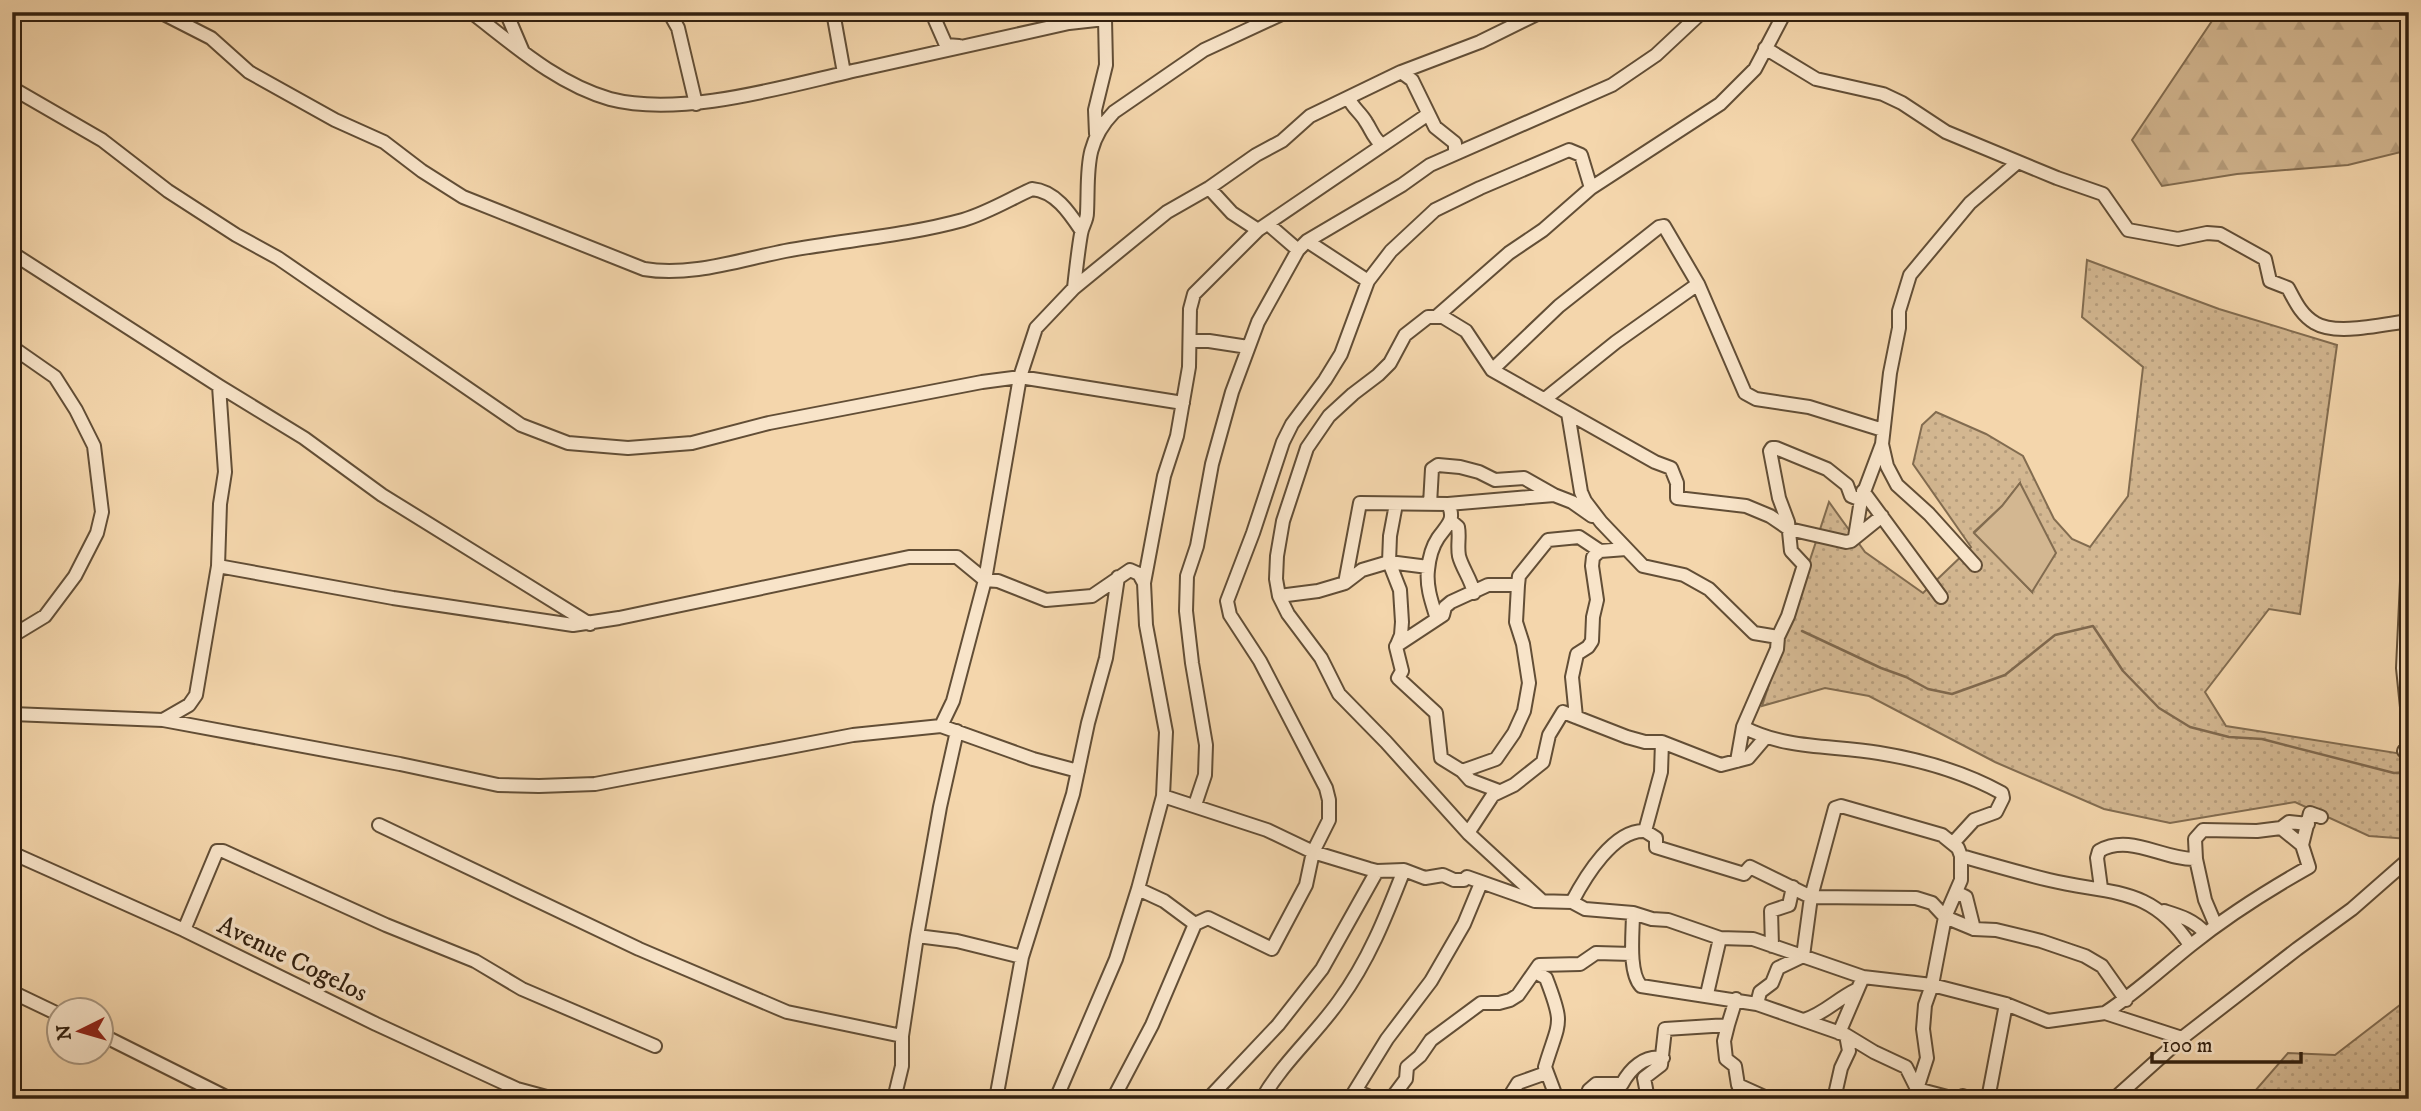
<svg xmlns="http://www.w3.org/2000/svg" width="2421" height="1111" font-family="'IM FELL DW Pica',serif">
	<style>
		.grass { fill: url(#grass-dots); stroke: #826c50; stroke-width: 2; fill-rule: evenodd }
		.forest { fill: url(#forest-firs); stroke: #826c50; stroke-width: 2 }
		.garden { fill: #d3b791; stroke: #826c50; stroke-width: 2 }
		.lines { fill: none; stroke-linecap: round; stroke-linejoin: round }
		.stream { stroke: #7f684d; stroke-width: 2.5 }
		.minor-casing { stroke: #624e36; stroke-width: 16 }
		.minor { stroke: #f8e4c9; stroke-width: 12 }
		.labels { text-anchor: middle; stroke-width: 7; stroke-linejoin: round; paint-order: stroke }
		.street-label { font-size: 26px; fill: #32200f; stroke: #f8e4c9 }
	</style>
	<defs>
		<pattern id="grass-dots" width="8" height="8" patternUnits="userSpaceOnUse" patternTransform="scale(1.75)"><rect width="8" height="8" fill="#d3b791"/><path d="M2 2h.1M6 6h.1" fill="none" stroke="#b69d7c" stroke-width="1.8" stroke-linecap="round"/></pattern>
		<pattern id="forest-firs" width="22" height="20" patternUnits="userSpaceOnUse" patternTransform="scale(1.75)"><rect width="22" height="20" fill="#d3b791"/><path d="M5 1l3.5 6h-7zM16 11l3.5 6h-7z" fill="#b69d7c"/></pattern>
	</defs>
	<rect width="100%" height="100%" fill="#f4d6ac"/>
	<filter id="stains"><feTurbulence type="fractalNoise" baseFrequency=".00286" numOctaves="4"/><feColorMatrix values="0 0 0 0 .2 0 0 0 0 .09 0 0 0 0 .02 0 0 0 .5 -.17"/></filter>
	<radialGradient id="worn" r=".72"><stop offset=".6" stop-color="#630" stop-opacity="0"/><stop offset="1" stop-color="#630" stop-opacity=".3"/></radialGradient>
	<path class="grass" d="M2087,260L2219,309L2337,345L2300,614L2269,609L2205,692L2226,726L2409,755V839L2369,836L2295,802L2170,823L2104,809L1995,762L1869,696L1825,688L1762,706L1829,502L1865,552L1923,593L1971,547L1913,464L1922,425L1936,412L1986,434L2023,456L2054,519L2072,539L2090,547L2128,496L2143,367L2082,317ZM2020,483L2032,592L1974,532L2002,506Z
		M2409,998V1099H2248L2288,1053L2335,1055Z"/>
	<path class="forest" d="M2218,12H2409V150L2348,165L2237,174L2162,186L2132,140Z"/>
	<path class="garden" d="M2020,483L2056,553L2032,592L1974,533L2002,506Z"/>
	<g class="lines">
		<path class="stream" d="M1802,631L1881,668L1906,677L1928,689L1952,694L2005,675L2055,635L2093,626L2123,671L2159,708L2190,727L2229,737L2262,739L2394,773L2409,772
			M2380,1099L2409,1086"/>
		<g class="minor-casing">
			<path id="minor" d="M471,12C514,45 557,84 610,99C683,118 789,85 862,69C931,54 1000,39 1069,23L1105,19
				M506,12L523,52
				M669,12L678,28L696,104
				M833,12L844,73
				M939,12L935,20L946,45L959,46
				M162,13L211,38L249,72L335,120L384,142L422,171L463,197L644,269C690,277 739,260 785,251C844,240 905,236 963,220C987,213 1010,199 1032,189C1055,191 1069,212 1081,230
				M1765,48L1816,79L1883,94L1902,103L1946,132L2057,178L2103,194L2128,230L2178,239L2207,233L2220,234L2265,259L2270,281L2288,288C2295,301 2301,315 2315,323C2336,336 2384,324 2409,321
				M1401,72L1412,80L1435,127L1455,143V153
				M12,88L102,140L168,191L236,235L278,258L521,425L568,443L628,448L692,443L769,423L982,382L1020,377L1183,403
				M1349,99C1353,108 1361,113 1366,122C1372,131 1373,138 1382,145
				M1096,134L1095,110L1106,65L1105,19L1107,13
				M1209,188L1232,213L1258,230
				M1268,224L1298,250
				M1307,241L1368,281
				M12,253L219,386L304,438L382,495L590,624
				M1074,288C1076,270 1078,251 1081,234C1082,226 1087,221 1087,213C1089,172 1083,144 1114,112L1204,50L1286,12
				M1436,317L1509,253L1543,230L1591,188L1720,104L1755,69L1785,12
				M1190,341H1209L1248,347
				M12,347L55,377L76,410L94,446L102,512L97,533L75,576L45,616L12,636
				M1492,370L1559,306L1659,227L1664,226L1698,284L1745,393L1756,399L1809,407L1883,430
				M1545,399L1616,342L1698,284
				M1568,413L1581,492L1585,501L1601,522L1643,566L1684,575L1709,589L1754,633L1778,637
				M2409,423V458
				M1882,444L1887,466L1897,485L1929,514L1975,565
				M1863,491L1941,597
				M1396,504L1390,536L1389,562L1400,590L1402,622L1401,635L1396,647L1402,671L1398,678L1436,713L1441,758L1462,771L1470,780L1499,791
				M1430,504L1432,469L1438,465L1460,467L1479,472L1495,480L1524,478L1554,495
				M1451,521L1458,527C1460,537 1457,545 1459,556C1462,568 1471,579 1474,593
				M1855,537L1861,500L1882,444L1890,373L1899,328V311L1910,275L1970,203L2018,162
				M218,566L393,598L573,625L619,618L909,557H957L985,580L998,581L1046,600L1092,596L1130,570L1139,574L1144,583
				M1345,583L1360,503L1448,504L1554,495L1572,502L1592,516
				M1279,596L1318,591L1345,583L1362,570L1389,562L1428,567
				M1437,619C1432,603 1426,587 1428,570C1429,559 1432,547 1438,538C1447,525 1456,520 1448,504
				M1396,646L1443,615L1445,607L1451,602L1488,585H1518
				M12,714L163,720L400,764L498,785L539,786L595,784L853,735L941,726L1033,759L1078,771
				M1576,717L1572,677L1577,654L1588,647L1592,641L1593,617L1597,600L1592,566L1593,557L1600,551
				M163,720L189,705L196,695L218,566L220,504L225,472L219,386
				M941,726L953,701L985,580L1020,377L1036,328L1074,288L1167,212L1209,188L1256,155L1282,141L1310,116L1401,72L1480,42L1541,12
				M1743,727C1788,750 1831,745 1879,753C1922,760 1964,772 2002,793L2003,798L1996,812L1974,820L1953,843
				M2404,751L2407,747L2408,717L2403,668L2409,538
				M1737,761L1743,727L1777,649L1778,637L1788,616L1804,565L1791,551L1788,522L1779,498L1770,451L1772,448H1776L1827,469L1847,485L1851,496L1861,500
				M1462,771L1496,759L1514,733L1524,711L1529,683L1523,644L1516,622L1518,585L1519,576L1548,540L1579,537L1600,551L1626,549
				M1163,796L1267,830L1313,852L1369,869L1377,871L1404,870L1425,878L1443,875L1454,880H1464L1467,877L1535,901L1572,902L1585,909L1633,913L1652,919L1668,920L1720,938L1753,939L1863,977L1932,985L2006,1004L2048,1021L2105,1013L2182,1038L2297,949L2352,909L2409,859
				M1195,805L1205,775L1206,745L1192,663L1186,611L1187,576L1197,546L1212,464L1232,392L1258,322L1298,250L1307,241L1402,185L1430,165L1612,85L1656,55L1702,12
				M379,825L639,949L787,1012L902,1036
				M2281,828L2289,822L2308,824
				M1645,831L1661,772L1662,742
				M1468,833L1493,795L1514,785L1543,762L1549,735L1563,712L1627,737L1645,742H1662L1721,765L1748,758L1765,738
				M12,853L184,930L376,1024L517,1089L554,1099
				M1961,856C1990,864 2020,873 2049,880C2111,895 2150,885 2190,945
				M2196,859L2195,839L2203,830L2257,831L2281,828L2302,845
				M2101,888L2097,858L2099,851C2130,833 2163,860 2196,859L2205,900L2216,926
				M1138,889L1164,901L1195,924
				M1956,892L1966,897L1974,929
				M1542,901L1468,833L1386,742L1339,694L1321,658L1288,614L1279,596L1276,579L1277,556L1283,521L1307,448L1329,416L1353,394L1378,375L1390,363L1405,335L1428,317H1443L1466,331L1492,370L1655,462L1671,468L1677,483V498L1746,506L1770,516L1789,529L1846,542L1851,541L1882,516
				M1572,902C1585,877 1614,829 1645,831L1656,838V847L1744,874L1750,867L1811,897L1916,898L1932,903L1945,917L1974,929L1996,930L2041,941L2085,956L2102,966L2126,1000
				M2164,911C2180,916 2194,920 2205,933
				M1633,913C1633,932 1628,972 1641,986L1757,1004L1846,1035L1874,1052L1906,1067L1917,1089L1955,1099
				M184,930L217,851H223L386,925L475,961L522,989L655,1046
				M917,936L957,941L1022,957
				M1772,946L1771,911L1789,905L1793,887
				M1535,972L1546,978C1565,1027 1559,1020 1545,1067L1557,1099
				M12,992L60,1015
				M1707,994L1720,938
				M1757,1004L1760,992L1772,983L1778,968L1803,956L1811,897L1835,808L1841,806L1942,835L1958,848L1961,856V880L1945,917L1932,985L1925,1005L1923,1029L1927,1058L1917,1089L1925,1099
				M2105,1013C2137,992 2161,969 2191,945C2226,917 2270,889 2309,867L2302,845L2310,813L2321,817
				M1804,1020C1824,1014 1837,999 1856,990
				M1728,1025L1724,1041L1726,1059L1735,1066L1738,1085L1769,1099
				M1839,1033L1863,977
				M102,1035L230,1099
				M1356,1091L1375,1099
				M894,1099L902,1066V1036L917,936L940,807L957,731
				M996,1099L1022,957L1073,794L1088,723L1106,658L1118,577
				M1056,1099L1116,959L1138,889L1163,796L1166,732L1146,625L1144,583L1164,476L1177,436L1189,367L1190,309L1194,294L1258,230L1427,115
				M1113,1099L1152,1025L1195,924L1208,918L1272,949L1306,885L1313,852L1329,820V800L1326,788L1260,661L1230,615L1227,601L1253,533L1283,442L1292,424L1325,380L1341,354L1368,281L1391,251L1435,210L1480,188L1569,150L1581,155L1591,188
				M1208,1099L1278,1025L1322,969L1377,871
				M1262,1099C1283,1062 1315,1035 1339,1001C1369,960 1386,916 1404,870
				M1350,1099L1387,1039L1431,981L1464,924L1481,883
				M1391,1099L1406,1079L1407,1067L1420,1056L1431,1040L1481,1003H1499L1510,1000L1518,995L1539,965L1580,964L1596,953L1632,954
				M1508,1099L1518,1083L1546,1073
				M1586,1099L1589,1090L1596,1084H1622C1630,1069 1644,1055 1663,1058
				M1648,1099L1644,1078L1661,1065L1665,1029L1728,1025L1736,999
				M1834,1099L1841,1068L1849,1051L1846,1035
				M1960,1099L1963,1096L1970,1099
				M1988,1099L2006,1004
				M2114,1099L2182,1038"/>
		</g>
		<use href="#minor" class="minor"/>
	</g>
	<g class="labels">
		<g class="street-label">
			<text transform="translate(293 958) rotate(26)" y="9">Avenue Cogelos</text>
		</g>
	</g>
	<rect width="2421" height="1111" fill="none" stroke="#f4d6ac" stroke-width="42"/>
	<rect x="14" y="14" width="2393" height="1083" fill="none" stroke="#32200f" stroke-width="3.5"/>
	<rect x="21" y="21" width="2379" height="1069" fill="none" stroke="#32200f" stroke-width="2"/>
	<g transform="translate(80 1031) rotate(265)"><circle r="33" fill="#f8e4c9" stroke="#a9967f" stroke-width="2"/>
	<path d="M0-5L12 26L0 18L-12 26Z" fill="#8f2418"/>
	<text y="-10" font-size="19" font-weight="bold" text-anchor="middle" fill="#32200f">N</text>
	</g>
	<path d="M2152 1052v10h149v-10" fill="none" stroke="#32200f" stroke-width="3.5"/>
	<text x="2162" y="1052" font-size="21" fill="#32200f" stroke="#f8e4c9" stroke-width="5" paint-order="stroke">100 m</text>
	<rect width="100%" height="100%" filter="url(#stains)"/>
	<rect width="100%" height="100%" fill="url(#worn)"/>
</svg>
